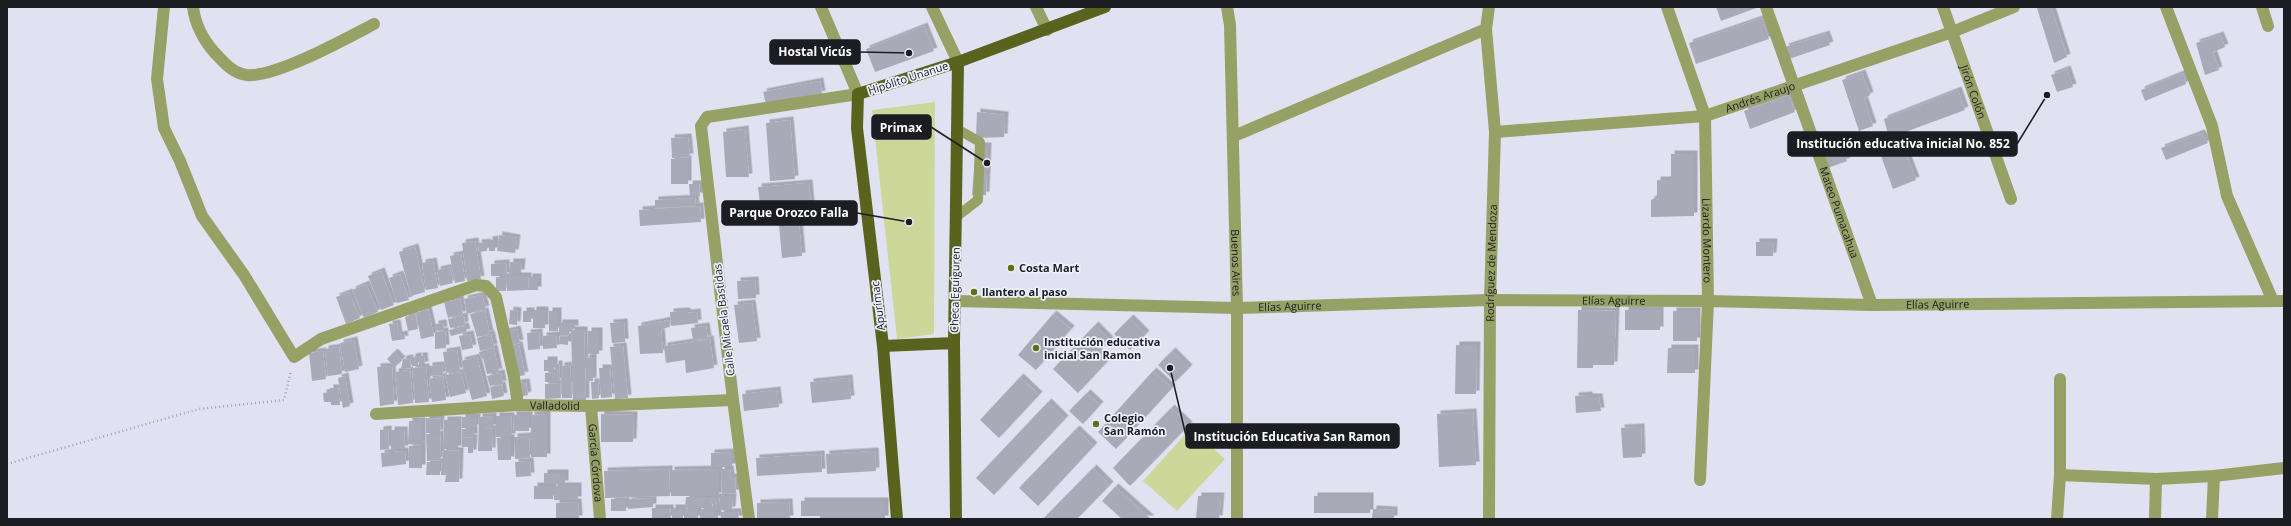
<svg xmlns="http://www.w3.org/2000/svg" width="2291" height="526" font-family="'Open Sans',sans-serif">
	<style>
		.green { fill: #cdd79a }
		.building { fill: #a8aab8; filter: url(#shadow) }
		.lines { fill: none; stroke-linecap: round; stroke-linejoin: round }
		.path { stroke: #a1a2ae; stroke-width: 2.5; stroke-dasharray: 1 3; stroke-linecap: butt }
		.lane { stroke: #97a065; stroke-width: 10 }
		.street { stroke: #97a065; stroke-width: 12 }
		.primary { stroke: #5a631e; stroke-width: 12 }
		.poi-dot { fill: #646d14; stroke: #eef0fe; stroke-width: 1.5 }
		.labels { text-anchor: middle; stroke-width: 3.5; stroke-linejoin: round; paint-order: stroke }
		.street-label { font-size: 11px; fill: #1c1d22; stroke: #eef0fe }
		.poi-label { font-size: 11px; font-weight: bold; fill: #1c1d22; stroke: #eef0fe; text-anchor: start }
		.leader { fill: none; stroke: #1c1d22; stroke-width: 1.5 }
		.callout-dot { fill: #1c1d22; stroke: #eef0fe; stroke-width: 1.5 }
		.callout { fill: #1c1d22; stroke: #1c1d22; stroke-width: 1.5 }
		.callout-label { font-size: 12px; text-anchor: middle; font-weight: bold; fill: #fff }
	</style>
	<defs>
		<filter id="shadow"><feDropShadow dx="3.5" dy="-3.5" stdDeviation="0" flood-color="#0004"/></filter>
	</defs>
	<rect width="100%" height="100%" fill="#e1e2f1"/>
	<path class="green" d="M935,102L934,334L897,339L872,110Z
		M1191,428L1225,459L1177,511L1143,481Z"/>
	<path class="building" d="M1716,7H1759L1721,21Z
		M2041,7H2051L2067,57L2054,63L2037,8Z
		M1762,18L1769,39L1696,64L1689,43Z
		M924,26L934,51L875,72L866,49Z
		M1826,34L1830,45L1789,59L1785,47Z
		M2220,35L2225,47L2213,52L2219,70L2205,75L2196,43Z
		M2067,69L2073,87L2057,92L2051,75Z
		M1862,73L1870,95L1864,99L1873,126L1859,131L1842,80Z
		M2183,73L2186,84L2145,101L2141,90Z
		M820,81L822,94L766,104L763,92Z
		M1958,90L1965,110L1889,138L1884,119Z
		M1789,95L1795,112L1750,129L1744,111Z
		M977,112L1005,115L1004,137L976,138Z
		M790,120L795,179L770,181L766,123Z
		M745,129L749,177H726L723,132Z
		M2201,133L2208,143L2166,160L2161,148Z
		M688,137L690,157L672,158L671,138Z
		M1900,138L1916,180L1893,189L1877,145Z
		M976,146H988L986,195H972Z
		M1842,149L1847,161L1825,169L1820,154Z
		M1671,154H1694V216L1651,217V200L1657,197V180H1671Z
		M671,159H688V184H671Z
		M809,183L812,217L762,222L758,187Z
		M689,184H699L700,196H690Z
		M695,198L696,206L655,208V200Z
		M700,206L701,222L640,226L639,210Z
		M799,223L802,256L782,258L779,225Z
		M499,235L517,238L515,253L497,251Z
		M495,239V251H489V240Z
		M475,241L481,279L467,281L462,243Z
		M487,242V251L479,252L478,243Z
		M1756,242H1774L1773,256H1756Z
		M415,247L425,292L411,296L399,252Z
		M461,254L465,281L455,283L450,256Z
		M433,261L438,288L426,290L422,263Z
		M510,262H522L521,273H509Z
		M506,263L507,276H491V264Z
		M450,267L453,283L440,286L437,270Z
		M381,271L394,305L381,310L368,276Z
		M400,274L409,300L397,303L389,278Z
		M506,276H528V290L507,291Z
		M496,277H506V291H496Z
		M529,277H538V290H528Z
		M755,280L756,298L738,299L737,281Z
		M366,284L378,312L364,318L352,290Z
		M349,292L360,318L346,324L336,297Z
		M482,295L486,309L467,314L464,299Z
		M460,299L463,314L448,318L444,302Z
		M752,303L757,341L739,343L734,305Z
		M428,309L434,336L421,339L416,313Z
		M510,310L518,311L517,325L509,324Z
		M533,310H545V328H533Z
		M1578,310L1616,311L1614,365H1593V368H1577Z
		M1625,310H1660V330H1625Z
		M485,311L490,334L477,337L470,314Z
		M523,311H531V322H523Z
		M549,311H558V331H549Z
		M685,311L689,313L697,312L698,323L671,326L670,312Z
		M1673,311H1697V341H1673Z
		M415,313L418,329L408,331L405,317Z
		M1053,314L1071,329L1036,370L1018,355Z
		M464,316L465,325L450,328L448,319Z
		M1130,318L1146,334L1130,350L1114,334Z
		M669,320L670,327L661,329L663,353L640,354L638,326Z
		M624,322L625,342L612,343L610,323Z
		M397,323L399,335L404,334L405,339L392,341L389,324Z
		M443,323L444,330L435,331V324Z
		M559,323H575V329H569V335L559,336Z
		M1095,325L1110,340L1098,353L1107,362L1078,393L1053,369Z
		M465,326L467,332L451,336L449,330Z
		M706,326L708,339L693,340L691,328Z
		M517,329L520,343L507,346L504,332Z
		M571,330H584L586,401L573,402Z
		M445,331L446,348L435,349V332Z
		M588,331H599V354H588Z
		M539,332L540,349L528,350L527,333Z
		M470,334L473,348L462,350L459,336Z
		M491,334L494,347L480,351L477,338Z
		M556,335L557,348L543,349V336Z
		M560,336L568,337V345L559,344Z
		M710,339L714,368L686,373L685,360L666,363L664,346Z
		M354,340L359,369L345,372L340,343Z
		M519,345L525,375L515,377L507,346Z
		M1456,345H1477L1476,394H1455Z
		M623,346L628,398L615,399L610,347Z
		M339,347L342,374L328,376L325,349Z
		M494,348L499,372L487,374L483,358L481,359L479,352Z
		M1668,348H1695V373H1667Z
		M457,350L460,371L446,373L443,352Z
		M323,351L326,379L312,381L309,353Z
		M1172,351L1189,368L1175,382L1158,365Z
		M394,352L402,360L395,367L387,359Z
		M418,356V366H412V357Z
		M419,356H424L425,365H419Z
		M477,357L487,396L472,400L461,361Z
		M593,357V381H586V358Z
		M410,358L411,368L401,369L403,359Z
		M544,360H554V371H544Z
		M555,364H559L560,382H545V373L555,372Z
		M442,365L443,375L429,376V366Z
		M570,365L572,398H562L561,366Z
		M392,366L394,404L380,406L377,367Z
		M426,367L429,402L415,403L412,368Z
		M599,368H610L612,397L601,398Z
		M410,370L413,403L398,405L395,372Z
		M1153,371L1172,388L1116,449L1098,432Z
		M461,372L466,393L450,397L445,375Z
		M501,373L503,384L490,386L487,376Z
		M345,376L350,406L343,408L338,378Z
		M443,376L446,400L432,402L429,379Z
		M1020,377L1039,395L999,438L980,420Z
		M849,378L851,399L812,403L810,382Z
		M526,382L528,395L519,397L517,383Z
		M591,382H598L599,398L592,399Z
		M560,383L561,398L545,399V384Z
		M502,385L504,396L492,399L490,387Z
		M330,388H338L340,405H331V402H324L323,393L330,392Z
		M777,390L779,407L744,411L742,394Z
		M1087,393L1100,405L1083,424L1069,411Z
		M1589,395V397H1599L1601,411L1576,413L1575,396Z
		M1048,402L1065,419L994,495L976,478Z
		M1171,408L1189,425L1130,486L1113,468Z
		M1473,412L1476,465L1439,467L1437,414Z
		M547,414V457H531V415Z
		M601,414L634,415L633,442H601Z
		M513,415H529V431H514Z
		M493,416V428H482L493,429L492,451H478L479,417Z
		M496,416H511L512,437H496Z
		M462,417H477V428H462Z
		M426,418L441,419L440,433H426Z
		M444,420H458V449H443Z
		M409,421H422V445L408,444Z
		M1641,427L1642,457L1623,458L1621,428Z
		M388,429L389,449L380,450V430Z
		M462,429H474V437H462Z
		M1076,429L1094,446L1038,506L1019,488Z
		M391,430H404L405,449H391Z
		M426,434H440L441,460L427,461Z
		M529,436L530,458L515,459L514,437Z
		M462,437L474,438L473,453H468V447H462Z
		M497,438H511V460H498Z
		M422,445V468H409V446Z
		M443,450L460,451L459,482H445L446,475H441Z
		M405,451L406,464L382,467L381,453Z
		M875,451L876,471L827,474L826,454Z
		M732,452V467H711V453Z
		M821,454L822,472L757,476L756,458Z
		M530,461L531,476L516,477L515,462Z
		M427,462H440V475H426Z
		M1093,468L1110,485L1077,519H1043Z
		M669,469L670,496L605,498L604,471Z
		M719,469V496H671V470Z
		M721,469H730L731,477H735L736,493L722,494Z
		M544,473H565V484H544Z
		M534,486H553V499H534Z
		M554,486H578V500H554Z
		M1115,487L1151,519H1122L1102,501Z
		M720,496H733L732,510H712L713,503H720Z
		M1198,496H1221L1219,519H1196Z
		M1314,496H1370V513H1314Z
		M686,497H720L719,502H709L712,503V508H685Z
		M653,498V507L628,509V499Z
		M611,499H626V511H611Z
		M801,501H885V519H820V516H801Z
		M578,502L579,519H556V503Z
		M789,502L790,519H757V503Z
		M652,508H670L671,519H652Z
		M672,508H683V519H672Z
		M684,509H698V519H684Z
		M700,509H711V512H718V519H700Z
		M1373,509L1394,510V519H1372Z
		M720,512H738L739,519H721Z"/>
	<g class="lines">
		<path class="path" d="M7,464L199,409L284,400L291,371"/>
		<path class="lane" d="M956,217L978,200L980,142L957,129"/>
		<g class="street">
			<path d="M164,7L157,79L164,128L180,161L202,216L244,275L294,357L321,339L476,285L486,286L496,297L514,377L518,405"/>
			<path d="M193,7C195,24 204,41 215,53C225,63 232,73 247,75C275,78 347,38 374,24"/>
			<path d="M932,7L958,62"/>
			<path d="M1036,7L1047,30"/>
			<path id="s1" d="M1227,7L1230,25L1237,308V519"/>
			<path id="s2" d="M1667,7L1705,116L1708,301L1700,480"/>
			<path id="s3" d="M1766,7L1872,305"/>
			<path id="s4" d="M1943,7L2011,199"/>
			<path d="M2166,7L2212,126L2227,196L2273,301"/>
			<path d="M2262,7L2268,26"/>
			<path id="s5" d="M1495,132L1705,116L1952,32L2014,7"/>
			<path d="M1234,136L1486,29"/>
			<path id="s6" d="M955,301L1237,308L1490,300L1708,301L1872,305L2284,301"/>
			<path d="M2060,379V475"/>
			<path id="s7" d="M591,406L600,519"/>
			<path id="s8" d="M376,414L518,405L591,406L733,400"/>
			<path d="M749,519L733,400L701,126L707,117L858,94L821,7"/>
			<path id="s9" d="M1489,519L1490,300L1495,132L1486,29L1489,7"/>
			<path d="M2057,519L2060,475L2156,479L2214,476L2284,468"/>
			<path d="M2155,519L2156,479"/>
			<path d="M2212,519L2214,476"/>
		</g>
		<path class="primary" d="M883,346L954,343
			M897,519L883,346L857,128L858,94L958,62L1105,7
			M956,519L954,343L958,62"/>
	</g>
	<g class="poi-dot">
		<circle cx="1011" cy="268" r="4"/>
		<circle cx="974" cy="292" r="4"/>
		<circle cx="1036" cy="348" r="4"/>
		<circle cx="1096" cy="424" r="4"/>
	</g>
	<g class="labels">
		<g class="street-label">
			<text transform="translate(908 78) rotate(-18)" y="4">Hipólito Unanue</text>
			<text dy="4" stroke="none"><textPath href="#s4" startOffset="90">Jirón Colón</textPath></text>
			<text dy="4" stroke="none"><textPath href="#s5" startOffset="269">Andrés Araujo</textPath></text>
			<text dy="4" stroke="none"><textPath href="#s3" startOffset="218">Mateo Pumacahua</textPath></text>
			<text dy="4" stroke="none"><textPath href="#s2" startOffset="240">Lizardo Montero</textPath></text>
			<text dy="4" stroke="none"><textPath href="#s1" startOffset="256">Buenos Aires</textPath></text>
			<text dy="4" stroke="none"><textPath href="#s9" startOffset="256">Rodríguez de Mendoza</textPath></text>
			<text transform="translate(955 290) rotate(-89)" y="4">Checa Eguiguren</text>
			<text dy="4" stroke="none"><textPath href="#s6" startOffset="659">Elías Aguirre</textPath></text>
			<text dy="4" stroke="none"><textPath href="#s6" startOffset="983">Elías Aguirre</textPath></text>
			<text transform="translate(878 306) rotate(-97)" y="4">Apurímac</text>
			<text dy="4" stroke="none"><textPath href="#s6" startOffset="335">Elías Aguirre</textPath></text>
			<text transform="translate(724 320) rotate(-97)" y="4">Calle Micaela Bastidas</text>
			<text dy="4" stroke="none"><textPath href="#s8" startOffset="179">Valladolid</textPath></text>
			<text dy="4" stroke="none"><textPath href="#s7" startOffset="57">García Córdova</textPath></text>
		</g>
		<g class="poi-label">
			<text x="1019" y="272">Costa Mart</text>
			<text x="982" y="296">llantero al paso</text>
			<text x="1044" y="346">Institución educativa<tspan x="1044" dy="13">inicial San Ramon</tspan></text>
			<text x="1104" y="422">Colegio<tspan x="1104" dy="13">San Ramón</tspan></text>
		</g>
	</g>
	<path class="leader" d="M909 53L860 52M987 163L931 127M2047 95L2017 144M909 222L857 213M1170 368L1186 436"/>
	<g class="callout-dot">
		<circle cx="909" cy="53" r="4"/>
		<circle cx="987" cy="163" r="4"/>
		<circle cx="2047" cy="95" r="4"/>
		<circle cx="909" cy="222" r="4"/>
		<circle cx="1170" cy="368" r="4"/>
	</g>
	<g class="callout">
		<rect x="770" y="40" width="90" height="24" rx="4"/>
		<rect x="872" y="115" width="59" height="24" rx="4"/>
		<rect x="1788" y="132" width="229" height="24" rx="4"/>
		<rect x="722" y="201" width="135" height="24" rx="4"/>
		<rect x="1186" y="424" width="213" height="24" rx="4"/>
	</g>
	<g class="callout-label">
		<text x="815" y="56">Hostal Vicús</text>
		<text x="901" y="132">Primax</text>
		<text x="1903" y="148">Institución educativa inicial No. 852</text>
		<text x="789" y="217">Parque Orozco Falla</text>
		<text x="1292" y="441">Institución Educativa San Ramon</text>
	</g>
	<rect width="2291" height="526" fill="none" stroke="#1c1d22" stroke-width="16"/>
</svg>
